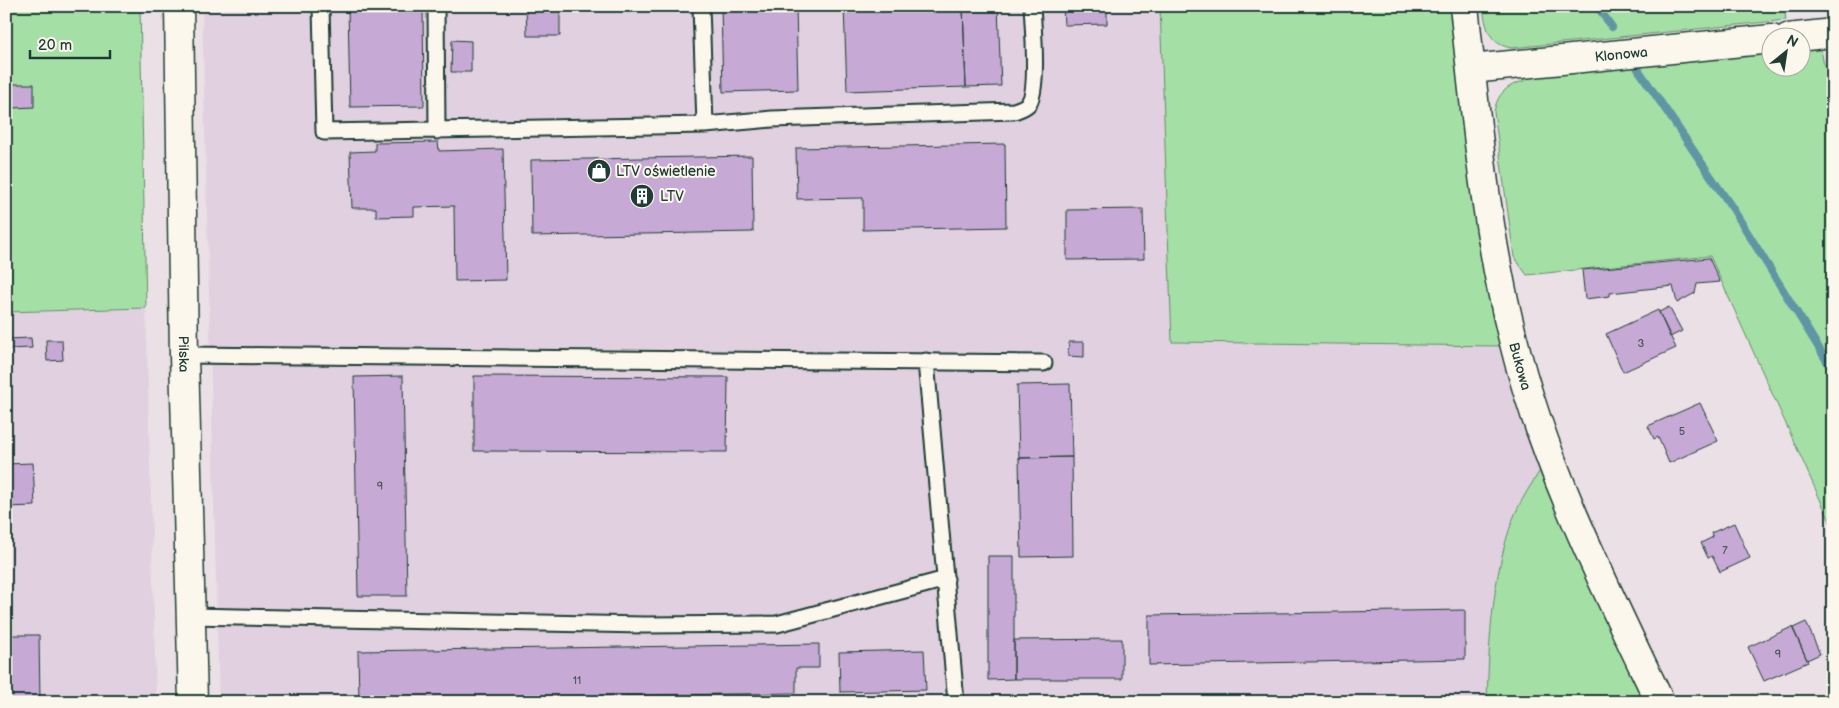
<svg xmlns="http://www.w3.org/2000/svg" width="1839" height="708" font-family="'Balsamiq Sans',sans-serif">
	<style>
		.built { fill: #e0d0e0 }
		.green { fill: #a4dfa5; stroke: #628e6c }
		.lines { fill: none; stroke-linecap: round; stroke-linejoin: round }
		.stream { stroke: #6196a4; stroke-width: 8 }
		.building { fill: #c6a9d5; stroke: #1f3d34 }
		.service-casing { stroke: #1f3d34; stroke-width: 19 }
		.minor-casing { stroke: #1f3d34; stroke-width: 31 }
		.tertiary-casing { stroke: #1f3d34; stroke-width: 31 }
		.service { stroke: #fbf7ec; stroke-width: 15 }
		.minor { stroke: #fbf7ec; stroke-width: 28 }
		.tertiary { stroke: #fbf7ec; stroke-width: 28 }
		.labels { text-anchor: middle; stroke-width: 4; stroke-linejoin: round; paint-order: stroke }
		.number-label { font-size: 11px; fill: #49585c }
		.street-label { font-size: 14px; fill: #1f3d34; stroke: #fbf7ec }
		.poi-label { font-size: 14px; fill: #1f3d34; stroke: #fbf7ec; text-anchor: start }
	</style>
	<rect width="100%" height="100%" fill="#ebe0e5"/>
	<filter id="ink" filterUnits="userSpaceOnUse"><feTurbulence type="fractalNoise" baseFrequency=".02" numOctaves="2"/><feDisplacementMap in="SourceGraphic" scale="10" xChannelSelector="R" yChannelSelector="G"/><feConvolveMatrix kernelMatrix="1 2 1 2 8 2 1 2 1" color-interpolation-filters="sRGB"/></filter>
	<g filter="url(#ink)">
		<path class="built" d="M202,6H1160L1172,342L1502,346L1541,469L1513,520L1500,569L1492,629L1487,702H219Z
			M146,308L156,702H6V312Z"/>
		<path class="green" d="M6,6H140L146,308L6,312Z
			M1160,6H1452L1502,346L1172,342Z
			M1483,6H1784L1786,20L1512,48C1489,45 1485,26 1483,6Z
			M1820,44L1824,65L1833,64V528L1710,256L1527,275L1514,257L1494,112C1497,94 1507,85 1524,81V74L1771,49L1772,68H1802V46Z
			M1541,469L1647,702H1487C1489,642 1492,576 1513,519C1520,501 1531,485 1541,469Z"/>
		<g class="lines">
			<path class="stream" d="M1597,6L1612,27
				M1638,69L1733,209L1833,371"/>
		</g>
		<path class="building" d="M348,6H423L424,106L350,107Z
			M526,6H573H560V36H527Z
			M721,6H796L798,90L723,92Z
			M844,6L963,7L966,87L847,91Z
			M998,6L1001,86L966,87L963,7Z
			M1063,6H1107V24L1064,25Z
			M452,40L471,41V72H451Z
			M12,84H34V107L12,108Z
			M438,142L439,151L503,149L506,280L455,281L454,206L414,207V216L376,217V208H352L350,152L375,151V143Z
			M1005,144L1006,227L863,230V198L797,199L796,148Z
			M752,156L753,232L532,236L531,160Z
			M1143,209L1144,259L1067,260V210Z
			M1709,258L1720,282L1697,284L1695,293L1677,303L1673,286L1610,293V296L1585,299L1582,270Z
			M1669,307L1682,331L1670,337L1659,312Z
			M1658,310L1676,348L1623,372L1606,334Z
			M31,338L32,348L8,349V339Z
			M46,340H62L63,360L47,361Z
			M1069,342H1084V357L1068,356Z
			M403,376L407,596H358L354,377Z
			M474,376L728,377L727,452L474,451Z
			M1070,384L1072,457L1019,458L1017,385Z
			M1700,403L1718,441L1669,463L1658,437L1654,439L1648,426Z
			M1072,457L1073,556L1021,557L1019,458Z
			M33,463L35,506L6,507V464Z
			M1734,523L1750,558L1720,572L1712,556L1708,558L1701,543L1713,537L1711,533Z
			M988,556H1014V679L988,680Z
			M1465,610V659L1149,665V615Z
			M1806,622L1820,654L1807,660L1793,628Z
			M1792,627L1808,662L1764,681L1748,647Z
			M6,635H39L40,702H6Z
			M1122,639V679H1014V640Z
			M819,644V668H796V693L359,700L358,651Z
			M924,650L926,690L840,692L839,652Z"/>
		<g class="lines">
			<g class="service-casing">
				<path id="service" d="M321,6L324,132L705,125L772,119L1014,111C1019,109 1024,108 1028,104C1039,92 1033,25 1032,6
					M436,6L437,131
					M701,6L705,125
					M184,355L1044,363
					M926,361L956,702
					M191,616L645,625L777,624L946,579"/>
			</g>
			<g class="minor-casing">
				<g id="minor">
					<path id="s1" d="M1464,6C1476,116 1485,227 1512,335C1543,463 1603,583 1660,702"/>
					<path d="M1788,38L1833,33"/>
					<path id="s2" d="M1471,69L1772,39"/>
				</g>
			</g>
			<g class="tertiary-casing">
				<g id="tertiary">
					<path id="s3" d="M179,6L184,355L193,702"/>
				</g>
			</g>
			<use href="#service" class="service"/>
			<use href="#minor" class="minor"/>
			<use href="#tertiary" class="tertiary"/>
		</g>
	</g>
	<defs>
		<g id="shop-disc" transform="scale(1.25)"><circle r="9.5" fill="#1f3d34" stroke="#fbf7ec"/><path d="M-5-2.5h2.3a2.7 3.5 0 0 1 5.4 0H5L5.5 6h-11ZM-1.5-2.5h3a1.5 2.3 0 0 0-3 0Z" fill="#fff"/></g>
		<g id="building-disc" transform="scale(1.25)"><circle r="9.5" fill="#1f3d34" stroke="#fbf7ec"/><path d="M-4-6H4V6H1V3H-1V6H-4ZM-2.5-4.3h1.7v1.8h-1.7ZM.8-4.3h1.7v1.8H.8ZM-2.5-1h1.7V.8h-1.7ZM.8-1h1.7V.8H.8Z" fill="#fff"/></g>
	</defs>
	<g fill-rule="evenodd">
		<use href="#shop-disc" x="599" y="171"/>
		<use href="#building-disc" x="642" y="196"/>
	</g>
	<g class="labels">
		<g class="number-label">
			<text x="1641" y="347">3</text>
			<text x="1682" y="435">5</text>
			<text x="380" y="490">9</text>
			<text x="1725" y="554">7</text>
			<text x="1778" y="658">9</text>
			<text x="577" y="684">11</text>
		</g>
		<g class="street-label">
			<text dy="5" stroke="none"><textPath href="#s2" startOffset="151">Klonowa</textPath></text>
			<text dy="5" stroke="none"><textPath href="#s3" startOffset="348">Pilska</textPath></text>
			<text dy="5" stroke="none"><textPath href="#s1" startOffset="365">Bukowa</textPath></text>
		</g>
		<g class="poi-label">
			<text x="616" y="176">LTV oświetlenie</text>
			<text x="660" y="201">LTV</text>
		</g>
	</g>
	<rect width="1839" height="708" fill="none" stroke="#fbf7ec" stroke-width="25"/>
	<rect x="12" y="12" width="1814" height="683" fill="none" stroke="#1f3d34" stroke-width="2" filter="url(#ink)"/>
	<g transform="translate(1786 52) rotate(30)"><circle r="24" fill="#fbf7ec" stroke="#a3ada2"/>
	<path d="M0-4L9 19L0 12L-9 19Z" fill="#1f3d34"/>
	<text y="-8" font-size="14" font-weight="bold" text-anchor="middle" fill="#1f3d34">N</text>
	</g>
	<path d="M30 50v8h80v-8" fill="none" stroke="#1f3d34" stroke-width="2.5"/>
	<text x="38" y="50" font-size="15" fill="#1f3d34" stroke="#fbf7ec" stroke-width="4" paint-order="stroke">20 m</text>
</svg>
